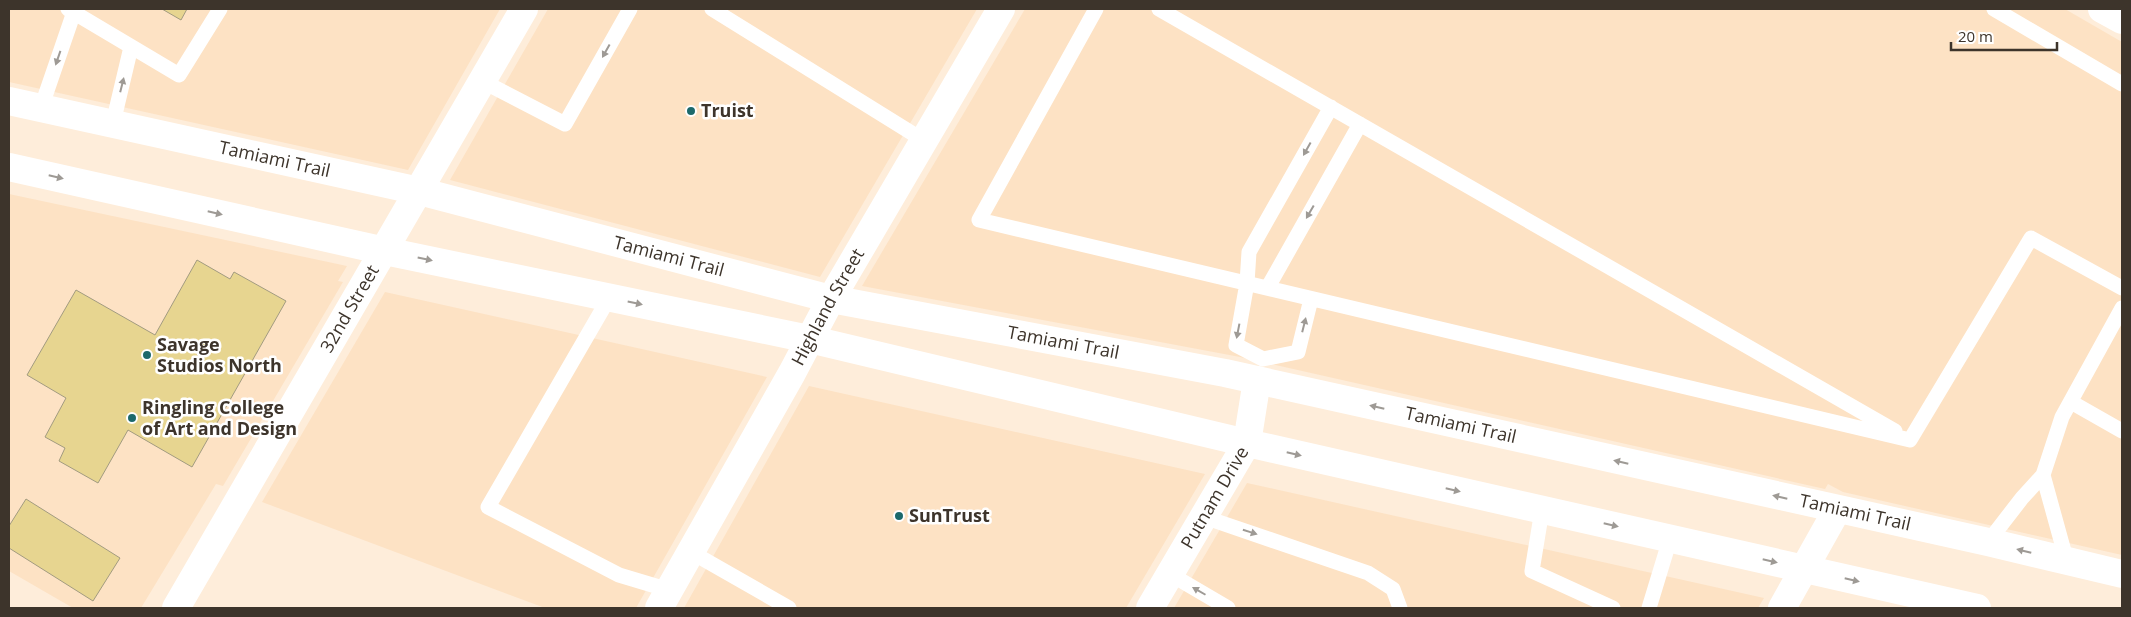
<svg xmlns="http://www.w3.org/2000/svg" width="2131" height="617" font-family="'Open Sans',sans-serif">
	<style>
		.built { fill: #fde2c4 }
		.building { fill: #e7d590; stroke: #a29b80 }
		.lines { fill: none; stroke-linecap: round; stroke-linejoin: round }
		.lane { stroke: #fff; stroke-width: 15 }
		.street { stroke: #fff; stroke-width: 28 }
		.primary { stroke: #fff; stroke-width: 28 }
		.oneway { fill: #9e9a95 }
		.poi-dot { fill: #1c696b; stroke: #fff; stroke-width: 2 }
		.labels { text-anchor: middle; stroke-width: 5; stroke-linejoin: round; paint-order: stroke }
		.poi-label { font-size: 18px; font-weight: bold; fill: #3d342b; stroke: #fff; text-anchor: start }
		.street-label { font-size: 18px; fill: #3d342b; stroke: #fff }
	</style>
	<rect width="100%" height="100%" fill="#feedda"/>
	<path class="built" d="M9,9H500L408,170L9,82Z
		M548,9H977L820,277L450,180Z
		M1025,9H2065L2122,42V555L1843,492L1828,484L1825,489L1240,357L862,286Z
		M9,194L347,266L338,281L343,282L223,486L216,484L141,608H73L9,571Z
		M385,292L767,377L636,608H545L262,502Z
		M809,386L1205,474L1126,608H684Z
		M1247,483L1764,598L1758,608H1174Z"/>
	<path class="building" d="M162,9H187L181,20Z
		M197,260L230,279L234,272L286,301L192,467L128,430L98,483L59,461L65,448L45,437L66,398L27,375L76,290L155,335Z
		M26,499L120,558L93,601L9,548V526Z"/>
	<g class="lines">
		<path class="lane" d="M68,9L179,75L220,9
			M712,9L923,140
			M1096,9L979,220L1910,440L2031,238L2122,288
			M1159,9L1895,431
			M1994,9L2122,84
			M482,81L565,124L630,9
			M41,108L74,12
			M113,123L131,47
			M1268,287L1360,124
			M609,298L488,507L619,575L669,590
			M1311,299L1298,352L1263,359L1236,345L1247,283L1249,252L1331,107
			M2071,402L2122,431
			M2043,475L2067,562
			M1542,510L1532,571L1613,608
			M1204,517L1368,573L1393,589L1400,608
			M1988,542L2022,498L2043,475L2062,417L2122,308
			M691,552L789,608
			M1170,574L1228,608
			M1649,608L1670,539"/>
		<g class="street">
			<path d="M2102,9L2122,20"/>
			<path id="s1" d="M176,608L524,9"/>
			<path id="s2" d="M659,608L792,373L831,299L1001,9"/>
			<path id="s3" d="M1150,608L1247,443L1257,380"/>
			<path d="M1782,608L1837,510"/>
		</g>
		<g class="primary">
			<path id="s4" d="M9,101L419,191L831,299L1225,373L1988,542L2122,574"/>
			<path d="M9,167L385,251L809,339L1247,443L1977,608"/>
		</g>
	</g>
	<defs><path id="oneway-solid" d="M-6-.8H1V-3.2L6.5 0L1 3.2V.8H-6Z" transform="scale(1.25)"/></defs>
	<g class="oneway">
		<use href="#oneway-solid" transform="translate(606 51) rotate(119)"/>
		<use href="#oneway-solid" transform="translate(58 58) rotate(109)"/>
		<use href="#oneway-solid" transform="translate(122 85) rotate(-76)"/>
		<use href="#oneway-solid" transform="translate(1307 149) rotate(119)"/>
		<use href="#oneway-solid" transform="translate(56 177) rotate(13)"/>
		<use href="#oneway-solid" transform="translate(1310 212) rotate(120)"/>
		<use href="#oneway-solid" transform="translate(215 213) rotate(13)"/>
		<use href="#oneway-solid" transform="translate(425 259) rotate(12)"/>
		<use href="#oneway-solid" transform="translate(635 303) rotate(12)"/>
		<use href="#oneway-solid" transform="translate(1304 325) rotate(-76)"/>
		<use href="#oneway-solid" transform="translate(1238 331) rotate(101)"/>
		<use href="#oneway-solid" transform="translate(1377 407) rotate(-167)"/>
		<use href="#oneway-solid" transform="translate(1294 454) rotate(13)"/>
		<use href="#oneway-solid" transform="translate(1621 462) rotate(-167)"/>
		<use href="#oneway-solid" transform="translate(1453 490) rotate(13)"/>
		<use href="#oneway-solid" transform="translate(1780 497) rotate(-167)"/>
		<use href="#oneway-solid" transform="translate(1611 525) rotate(13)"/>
		<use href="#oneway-solid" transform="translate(1250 532) rotate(18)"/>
		<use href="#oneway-solid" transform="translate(2024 551) rotate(-166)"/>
		<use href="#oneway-solid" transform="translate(1770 561) rotate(13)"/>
		<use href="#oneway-solid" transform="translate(1852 580) rotate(13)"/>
		<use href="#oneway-solid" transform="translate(1199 591) rotate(-150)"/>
	</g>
	<g class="poi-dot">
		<circle cx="691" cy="111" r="5"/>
		<circle cx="147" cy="355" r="5"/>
		<circle cx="132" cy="418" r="5"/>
		<circle cx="899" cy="516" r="5"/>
	</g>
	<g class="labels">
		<g class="poi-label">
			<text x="701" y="117">Truist</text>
			<text x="157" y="351">Savage<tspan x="157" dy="21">Studios North</tspan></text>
			<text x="142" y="414">Ringling College<tspan x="142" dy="21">of Art and Design</tspan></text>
			<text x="909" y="522">SunTrust</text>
		</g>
		<g class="street-label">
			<text dy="6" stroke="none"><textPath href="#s4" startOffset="272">Tamiami Trail</textPath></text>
			<text dy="6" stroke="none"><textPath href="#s4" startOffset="678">Tamiami Trail</textPath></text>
			<text dy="6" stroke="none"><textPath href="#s2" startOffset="345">Highland Street</textPath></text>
			<text dy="6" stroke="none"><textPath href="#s1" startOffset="346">32nd Street</textPath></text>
			<text dy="6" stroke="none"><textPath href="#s4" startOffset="1082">Tamiami Trail</textPath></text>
			<text dy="6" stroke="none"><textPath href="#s4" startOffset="1488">Tamiami Trail</textPath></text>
			<text dy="6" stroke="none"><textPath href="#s3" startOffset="128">Putnam Drive</textPath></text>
			<text dy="6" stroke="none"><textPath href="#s4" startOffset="1892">Tamiami Trail</textPath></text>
		</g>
	</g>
	<rect width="2131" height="617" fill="none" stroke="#3d342b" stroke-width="20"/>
	<path d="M1951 42v8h106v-8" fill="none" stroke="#3d342b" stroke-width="2.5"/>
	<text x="1958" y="42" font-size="15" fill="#3d342b" stroke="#ffffff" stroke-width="4" paint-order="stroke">20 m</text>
</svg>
